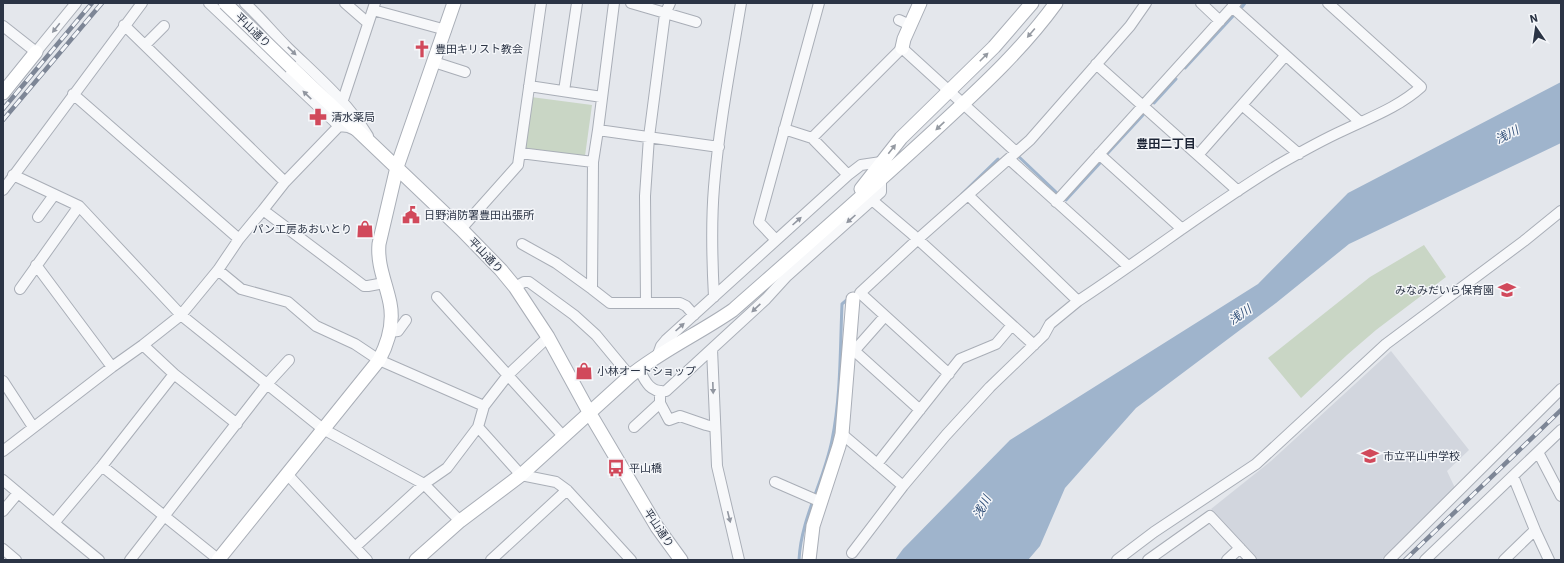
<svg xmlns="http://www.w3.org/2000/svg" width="1564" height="563" font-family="'IBM Plex Sans','Noto Sans JP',sans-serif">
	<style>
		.built { fill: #d2d6de }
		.green { fill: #c9d6c5 }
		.water { fill: #9fb4cc }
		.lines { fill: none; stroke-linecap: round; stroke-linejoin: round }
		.stream { stroke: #9fb4cc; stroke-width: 3 }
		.street-casing { stroke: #a9aeb7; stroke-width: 12 }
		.secondary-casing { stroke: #a9aeb7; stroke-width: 15 }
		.street { stroke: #f7f8fa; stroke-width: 10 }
		.secondary { stroke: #fff; stroke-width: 13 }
		.rail-casing { stroke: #7d8696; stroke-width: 4.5 }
		.rail { stroke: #f4f6f9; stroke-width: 3; stroke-dasharray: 9; stroke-linecap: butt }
		.secondary-bridge-casing { stroke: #a9aeb7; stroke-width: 15; stroke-linecap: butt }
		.secondary-bridge { stroke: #fff; stroke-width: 13 }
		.oneway { fill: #9196a0 }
		.oneway2 { fill: #959aa2 }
		.labels { text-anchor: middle; stroke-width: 3; stroke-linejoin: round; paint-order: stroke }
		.street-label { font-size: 11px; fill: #2b3445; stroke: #f4f6f9 }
		.poi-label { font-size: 11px; fill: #2b3445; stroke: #f4f6f9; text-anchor: start }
		.water-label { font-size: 12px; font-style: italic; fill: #34527a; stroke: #f4f6f9 }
		.neighbourhood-label { font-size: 12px; font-weight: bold; fill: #1d2536; stroke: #f4f6f9 }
	</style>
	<rect width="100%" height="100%" fill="#e4e7ec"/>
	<path class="built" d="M1391,351L1469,450L1447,471L1455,488L1381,560H1257L1211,509L1271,461Z"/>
	<path class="green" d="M531,97L592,105L585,156L525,151Z
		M1424,245L1446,277L1376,330L1347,355L1301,398L1268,358L1370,277Z"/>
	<path class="water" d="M1561,82V143L1349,244L1276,303L1136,408L1065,488L1040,546L1028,560H895L903,549L1010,440L1258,284L1348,193Z"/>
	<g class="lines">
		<path class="stream" d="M1242,7L1245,3
			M1185,68L1234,15
			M1154,103L1176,79
			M1107,154L1143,115
			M1017,155L1056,192
			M962,194L998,159
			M1066,200L1100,163
			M799,560C801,518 824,481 832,440C841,396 840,349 842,304L849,298"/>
		<g class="street-casing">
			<path id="street" d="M209,3L339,126L348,127L357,131
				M245,3C260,17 273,33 288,48C318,77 346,100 368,136
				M345,3L368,23
				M631,3L696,22
				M1201,3L1220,21
				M1232,7L1360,122
				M373,10L446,30
				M899,20L910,25
				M124,25L285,182L263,210L364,286H368L384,283
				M3,26L36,52L76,3
				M145,45L164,26
				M434,62L465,72
				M1096,64L1238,191
				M529,86L602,97
				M564,91L577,3
				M73,94L239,239
				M343,100L375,3
				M1242,105L1299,154
				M784,129L812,138L902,48L1016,152
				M598,130L719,147
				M812,138L848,175
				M520,153L593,162
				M1099,154L1182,229
				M1198,155L1285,56
				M1009,159L1128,266
				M13,175L79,206L181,315L323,429L424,484L460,521
				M285,182L339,126
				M3,190L142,3
				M968,195L1078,301C1145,257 1209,207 1278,165C1299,153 1320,141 1342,131C1369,118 1399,107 1421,87L1328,3
				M872,200L912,234L1034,345
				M1056,202L1236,3
				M38,217L54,195
				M461,229L518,165L541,3
				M776,240L759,222L819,3
				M522,244L556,263L592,289L610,303H680L686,306L694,315
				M36,265L112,367L143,345L181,315L218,270L239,239L263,210
				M218,270L241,289L288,302L316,326L355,344L379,360L484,406
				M515,287L524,282H529L574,315L596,335L630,376
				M20,289L79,206
				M592,289L593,162L598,130L614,3
				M437,297L563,436
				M714,297C712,260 711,223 714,187C719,125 731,64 741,3
				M646,302L645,196L649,137L665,14L670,3
				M390,332L398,331L406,320
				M143,345L174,374L237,424
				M849,346L920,410
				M712,349L717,466L739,560
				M855,350L885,316
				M657,357L661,346L666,340L848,175L861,165L881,162
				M639,369C645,381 650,393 666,391L766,299L787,276L881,192V180
				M949,374L860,293L918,239L1030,140L1130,26L1146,3
				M3,381L33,427
				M660,392V403L669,420L680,416L706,425L714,427
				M478,427L521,475L556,482L567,490L631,560
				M634,427L660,403
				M842,434L903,486
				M3,451L112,367
				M1538,452L1561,496
				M877,464L960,359L996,344L1012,325
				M102,466L219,560
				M287,474L367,560
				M3,480L54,523
				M775,482L821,502
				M3,511L18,493
				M1535,530L1549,560
				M355,547L424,484L447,468L478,427L484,406L508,375L548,337
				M3,549L16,560
				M852,553L903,486L946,435L990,387L1044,335L1050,324L1078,301
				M99,560L54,523L102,466L174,374
				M130,560L267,384L289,360
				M491,560L567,490
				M1117,560L1154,532L1256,464L1386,344L1524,241L1561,211
				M1148,560L1210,516L1251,560
				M1227,560L1240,548
				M1389,560L1561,389
				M1425,560L1561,430
				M1504,560L1535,530L1513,476"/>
		</g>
		<g class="secondary-casing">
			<path id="secondary" d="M902,48L904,39L920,3
				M291,67L461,229L501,270L515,287L548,337L589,412L657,527L681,560
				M3,93L36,52
				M861,189L901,138L994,47L1032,3
				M218,560L379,360C388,343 394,323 390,303C386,283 377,265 379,244L397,167L454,3
				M416,560L460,521L521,475L630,376C662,350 700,333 733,310C801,250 870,190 937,128C979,89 1022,50 1056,3
				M809,560L813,526L839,446L842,434L853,299"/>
		</g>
		<use href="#street" class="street"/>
		<use href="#secondary" class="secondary"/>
		<g class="rail-casing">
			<path id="rail" d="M3,109L92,3
				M3,120L102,3
				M1405,560L1561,410"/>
		</g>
		<use href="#rail" class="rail"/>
		<g class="secondary-bridge-casing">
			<path id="secondary-bridge" d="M225,3L291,67"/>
		</g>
		<use href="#secondary-bridge" class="secondary-bridge"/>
	</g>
	<defs><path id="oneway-solid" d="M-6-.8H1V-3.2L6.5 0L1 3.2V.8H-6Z"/></defs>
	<g class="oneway">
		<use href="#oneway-solid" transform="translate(56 28) rotate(129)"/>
		<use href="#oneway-solid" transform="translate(292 51) rotate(44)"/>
		<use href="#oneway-solid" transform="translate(307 95) rotate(-136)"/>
		<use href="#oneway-solid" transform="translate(851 219) rotate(138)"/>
		<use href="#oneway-solid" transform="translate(797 221) rotate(-42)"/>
		<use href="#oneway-solid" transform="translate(756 308) rotate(137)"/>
		<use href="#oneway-solid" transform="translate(680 327) rotate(-42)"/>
		<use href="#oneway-solid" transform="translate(713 388) rotate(88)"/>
		<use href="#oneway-solid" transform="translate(729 517) rotate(76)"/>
	</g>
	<g class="oneway2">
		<use href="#oneway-solid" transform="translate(1031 33) rotate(130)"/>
		<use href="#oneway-solid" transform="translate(984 57) rotate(-45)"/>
		<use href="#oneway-solid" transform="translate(940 126) rotate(137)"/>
		<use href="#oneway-solid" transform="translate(892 149) rotate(-52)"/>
	</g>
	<defs>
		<g id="church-bare" transform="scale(1.38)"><path d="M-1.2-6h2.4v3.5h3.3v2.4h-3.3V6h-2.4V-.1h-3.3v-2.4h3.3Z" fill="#d1495b" stroke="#f4f6f9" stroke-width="2.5" paint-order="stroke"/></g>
		<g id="pharmacy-bare" transform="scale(1.38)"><path d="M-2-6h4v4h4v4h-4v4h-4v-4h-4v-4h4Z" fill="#d1495b" stroke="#f4f6f9" stroke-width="2.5" paint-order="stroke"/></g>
		<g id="civic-bare" transform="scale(1.38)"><path d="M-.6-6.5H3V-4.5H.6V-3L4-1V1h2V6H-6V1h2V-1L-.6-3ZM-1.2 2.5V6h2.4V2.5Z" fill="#d1495b" stroke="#f4f6f9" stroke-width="2.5" paint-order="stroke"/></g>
		<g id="shop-bare" transform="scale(1.38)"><path d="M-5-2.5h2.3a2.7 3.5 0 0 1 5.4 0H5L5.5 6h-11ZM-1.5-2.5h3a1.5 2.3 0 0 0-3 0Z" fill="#d1495b" stroke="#f4f6f9" stroke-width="2.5" paint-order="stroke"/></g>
		<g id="school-bare" transform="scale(1.38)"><path d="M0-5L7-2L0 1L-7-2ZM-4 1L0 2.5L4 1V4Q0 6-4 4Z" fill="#d1495b" stroke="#f4f6f9" stroke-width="2.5" paint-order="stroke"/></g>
		<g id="bus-bare" transform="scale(1.38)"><path d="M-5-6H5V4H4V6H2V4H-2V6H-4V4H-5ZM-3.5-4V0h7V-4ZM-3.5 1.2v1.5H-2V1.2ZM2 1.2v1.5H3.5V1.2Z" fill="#d1495b" stroke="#f4f6f9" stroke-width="2.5" paint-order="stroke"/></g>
	</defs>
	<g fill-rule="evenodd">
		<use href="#church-bare" x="422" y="49"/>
		<use href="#pharmacy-bare" x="318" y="117"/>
		<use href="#civic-bare" x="411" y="215"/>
		<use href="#shop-bare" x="365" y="229"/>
		<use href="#school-bare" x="1507" y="290"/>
		<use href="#shop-bare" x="584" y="371"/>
		<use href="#school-bare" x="1370" y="456"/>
		<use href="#bus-bare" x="616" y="468"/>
	</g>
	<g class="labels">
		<g class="street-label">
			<text transform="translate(253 30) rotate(44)" y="4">平山通り</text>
			<text transform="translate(486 255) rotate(46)" y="4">平山通り</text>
			<text transform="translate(659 528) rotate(56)" y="4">平山通り</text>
		</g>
		<g class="poi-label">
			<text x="435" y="53">豊田キリスト教会</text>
			<text x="331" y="121">清水薬局</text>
			<text x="424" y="219">日野消防署豊田出張所</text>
			<text x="352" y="233" text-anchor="end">パン工房あおいとり</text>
			<text x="1494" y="294" text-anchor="end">みなみだいら保育園</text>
			<text x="597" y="375">小林オートショップ</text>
			<text x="1383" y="460">市立平山中学校</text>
			<text x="629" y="472">平山橋</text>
		</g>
		<g class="water-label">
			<text transform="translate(1507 135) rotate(-27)" y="4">浅川</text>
			<text transform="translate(1240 315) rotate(-34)" y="4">浅川</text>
			<text transform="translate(982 507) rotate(-62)" y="4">浅川</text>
		</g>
		<g class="neighbourhood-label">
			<text x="1166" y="148">豊田二丁目</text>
		</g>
	</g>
	<rect width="1564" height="563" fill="none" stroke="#2b3445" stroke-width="8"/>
	<g transform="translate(1536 28) rotate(347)" stroke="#f4f6f9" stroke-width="3" paint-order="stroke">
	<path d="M0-3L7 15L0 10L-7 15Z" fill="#2b3445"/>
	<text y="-6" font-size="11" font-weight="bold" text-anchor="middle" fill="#2b3445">N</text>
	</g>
</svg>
